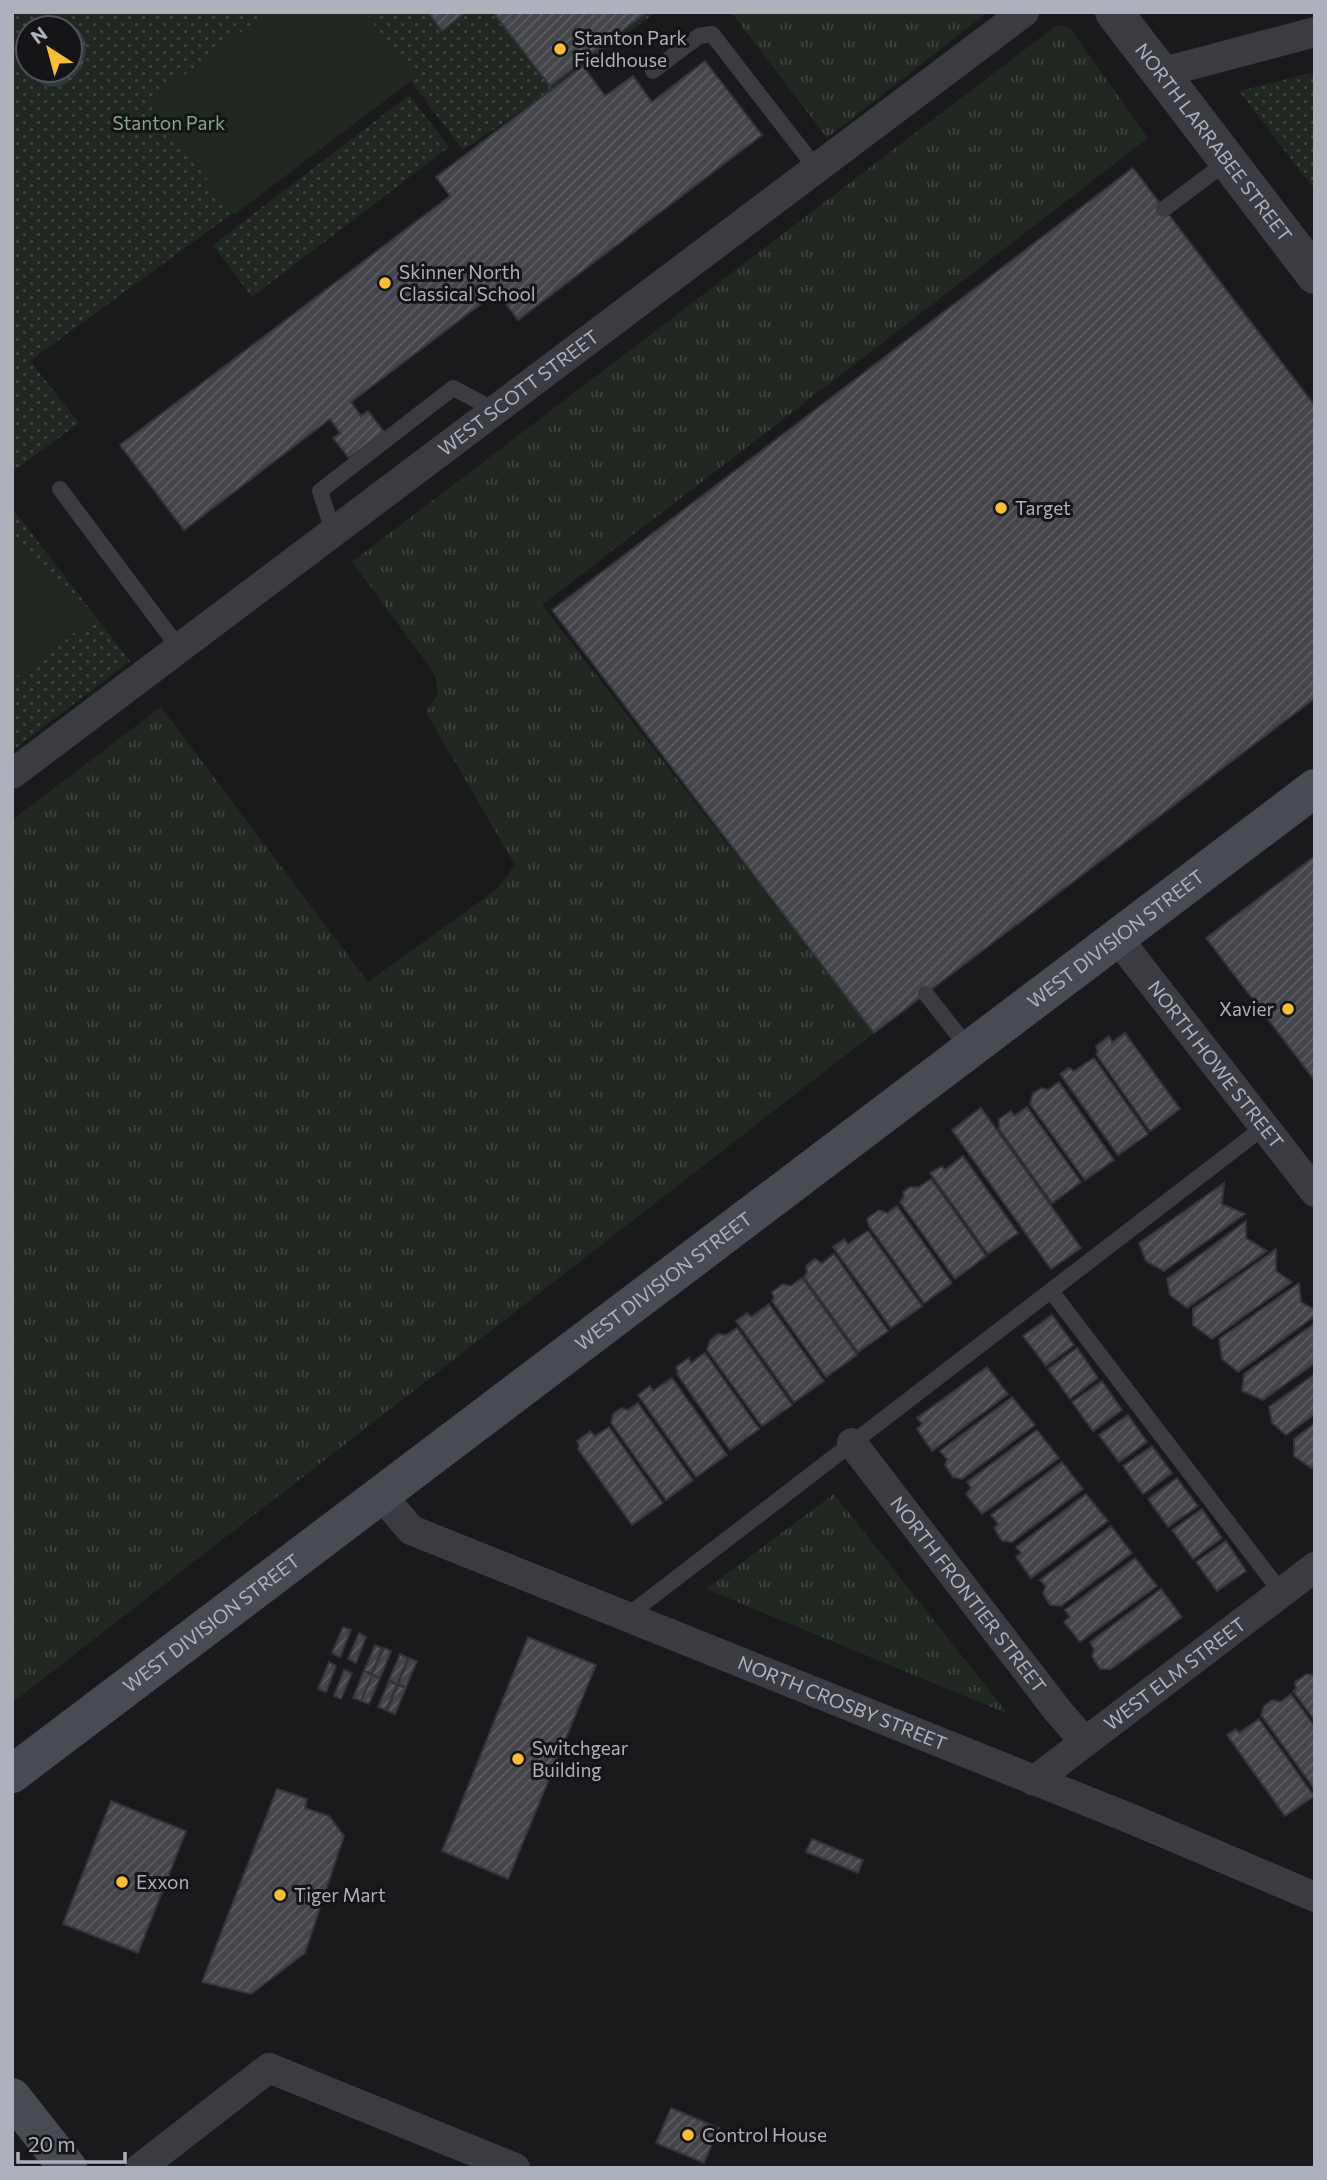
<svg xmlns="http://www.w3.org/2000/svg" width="1327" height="2180" font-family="Commissioner,sans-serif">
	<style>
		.grass { fill: url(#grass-tufts) }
		.park { fill: url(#park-dots); fill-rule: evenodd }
		.garden { fill: #202821 }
		.water { fill: url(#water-waves) }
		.building { fill: url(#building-hatch); stroke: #343439; stroke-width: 2 }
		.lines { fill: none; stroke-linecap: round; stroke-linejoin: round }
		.service { stroke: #3b3c42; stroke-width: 16 }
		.minor { stroke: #3b3c42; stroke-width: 30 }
		.tertiary { stroke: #3b3c42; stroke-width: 38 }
		.secondary { stroke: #494b52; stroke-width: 38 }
		.poi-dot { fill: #f6be39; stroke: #151518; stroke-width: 2.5 }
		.labels { text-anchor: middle; stroke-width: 6; stroke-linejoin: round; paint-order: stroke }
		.poi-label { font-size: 19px; fill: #adb1bc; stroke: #151518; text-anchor: start }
		.park-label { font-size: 19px; fill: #83a787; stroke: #151518 }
		.street-label { font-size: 19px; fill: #adb1bc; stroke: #151518 }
	</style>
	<defs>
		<pattern id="grass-tufts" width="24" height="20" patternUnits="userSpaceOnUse" patternTransform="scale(1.75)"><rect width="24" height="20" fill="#202821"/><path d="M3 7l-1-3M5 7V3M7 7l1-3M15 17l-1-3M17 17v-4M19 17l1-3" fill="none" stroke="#3e453f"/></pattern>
		<pattern id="park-dots" width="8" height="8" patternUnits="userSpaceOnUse" patternTransform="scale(1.75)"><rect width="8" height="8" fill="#202821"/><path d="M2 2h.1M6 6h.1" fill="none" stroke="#3e453f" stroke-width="1.8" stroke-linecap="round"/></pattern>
		<pattern id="water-waves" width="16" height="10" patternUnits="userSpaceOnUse" patternTransform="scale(1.75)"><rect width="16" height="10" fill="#2f3941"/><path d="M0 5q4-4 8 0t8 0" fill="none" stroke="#4a535a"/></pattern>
		<pattern id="building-hatch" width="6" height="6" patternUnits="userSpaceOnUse" patternTransform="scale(1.75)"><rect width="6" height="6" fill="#44454a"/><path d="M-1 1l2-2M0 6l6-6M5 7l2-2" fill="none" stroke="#5c5d62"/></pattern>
	</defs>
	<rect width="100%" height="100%" fill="#1a1a1d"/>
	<path class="grass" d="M731,12H988L827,138Z
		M1057,25L1070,28L1148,138L542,605L874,1033L12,1703V820L161,707L368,982L497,889L515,865L426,712L438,695L435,674L352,562Z
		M834,1494L1008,1714L706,1589Z"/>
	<path class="park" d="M12,12H656L552,90L463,150L410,80L244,205L30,361L79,423L12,472ZM28,28H70V70H28Z
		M1315,72V190L1239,91Z
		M409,95L449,147L252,297L213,245Z
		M12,508L130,661L12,751Z"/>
	<path class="garden" d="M268,12H365L415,78L234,215L149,102Z
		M12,535L70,592L91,620L12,680Z"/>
	<path class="water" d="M50,21C124,22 67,125 28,71C20,60 22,47 28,36V70H70V28H35Z"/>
	<path class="building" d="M428,12H466L442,31Z
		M493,12H647L550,86Z
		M705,61L762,135L518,320L497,292L351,402L361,416L368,411L384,432L349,458L333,438L340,433L330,419L184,530L120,445L450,196L436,177L583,66L605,96L633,76L652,102Z
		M1133,168L1315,406V698L874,1033L552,610Z
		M1315,856V1081L1206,938Z
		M1125,1033L1180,1109L1150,1131L1096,1054L1098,1053L1096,1046L1109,1036L1112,1042Z
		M1094,1058L1148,1134L1118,1155L1060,1074L1069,1068L1074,1071Z
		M1059,1082L1114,1160L1085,1180L1030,1104L1033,1093L1042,1088L1048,1090Z
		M1027,1107L1081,1182L1052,1203L999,1129V1119L1011,1111L1014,1116Z
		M981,1108L1081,1248L1051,1269L952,1130Z
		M963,1156L1018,1233L988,1254L930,1173L942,1166L945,1170Z
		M931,1179L986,1256L955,1279L900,1202L904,1196L903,1192L910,1187H919Z
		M1224,1183L1222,1204L1245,1214L1164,1271L1146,1261L1139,1243Z
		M897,1206L952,1283L924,1303L869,1226L867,1219L879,1210L887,1213Z
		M1246,1221V1238L1267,1251L1187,1308L1170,1295L1167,1279Z
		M868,1231L922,1306L891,1328L833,1247L844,1239L848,1244Z
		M1276,1249V1271L1292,1282L1212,1339L1193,1325V1309Z
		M834,1254L888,1331L858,1352L804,1277L807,1272L806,1266L815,1259L822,1263Z
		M802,1278L857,1355L826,1377L772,1301L774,1298L772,1292L783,1284L791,1286Z
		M1299,1283L1301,1302L1315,1310V1316L1238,1372L1222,1359L1219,1339Z
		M769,1304L824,1381L794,1402L736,1321L747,1313L751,1317Z
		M1052,1315L1074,1345L1046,1366L1023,1336Z
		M1315,1323V1363L1263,1400L1242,1391L1244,1374Z
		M737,1328L792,1405L762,1426L707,1350L710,1340L718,1334L726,1335Z
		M1077,1348L1098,1378L1070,1399L1048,1369Z
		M705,1353L759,1429L730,1450L677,1374L678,1372L676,1367L689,1358L691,1363Z
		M987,1367L1008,1394L932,1451L917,1429L922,1424L917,1418Z
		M1315,1374V1414L1286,1435L1272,1423L1269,1407Z
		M672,1378L727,1455L696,1477L638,1395L650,1386L653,1391Z
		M1102,1381L1122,1410L1093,1431L1072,1402Z
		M1012,1397L1035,1425L962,1479L953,1477L945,1465L947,1459L940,1451Z
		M638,1403L693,1480L666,1500L611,1423L613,1414L621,1408L628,1410Z
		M1128,1415L1147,1442L1119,1462L1099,1435Z
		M1315,1423V1466L1311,1468L1294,1456V1439Z
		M609,1427L663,1503L632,1525L578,1449L579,1446L577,1441L590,1431L595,1436Z
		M1037,1430L1059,1458L982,1514L966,1494L971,1488L967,1482Z
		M1152,1446L1172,1473L1143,1494L1123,1466Z
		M1062,1462L1083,1489L1012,1542L1002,1541L994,1528L998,1524L991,1515Z
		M1177,1478L1198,1506L1168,1527L1148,1499Z
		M1086,1494L1108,1521L1031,1578L1016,1557L1021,1553L1016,1547Z
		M1202,1509L1222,1538L1193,1559L1172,1530Z
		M1111,1526L1132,1553L1061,1606L1050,1605L1043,1593L1046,1586L1040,1580Z
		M1226,1541L1246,1571L1217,1591L1196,1562Z
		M1135,1558L1157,1586L1080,1642L1064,1622L1070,1617L1065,1610Z
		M1161,1589L1182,1617L1111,1669H1100L1092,1656L1094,1650L1090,1642Z
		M343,1627L351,1630L340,1657L332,1653Z
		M359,1633L366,1637L356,1663L348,1659Z
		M528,1637L596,1665L508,1879L442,1851Z
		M375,1645L382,1648L372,1674L364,1671Z
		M384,1648L391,1651L380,1678L372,1674Z
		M400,1654L408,1658L397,1684L389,1680Z
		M409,1658L417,1661L406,1687L398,1684Z
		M329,1662L336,1666L326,1692L318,1689Z
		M344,1670L352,1673L341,1699L334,1696Z
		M364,1671L372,1675L361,1701L353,1698Z
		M1307,1674L1315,1676V1721L1293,1691L1296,1689L1295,1682Z
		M372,1675L380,1678L369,1704L361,1701Z
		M389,1681L397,1685L386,1710L378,1707Z
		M398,1685L406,1688L395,1714L387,1711Z
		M1291,1694L1315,1727V1790L1261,1715L1264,1706L1272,1700L1280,1702Z
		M1259,1719L1314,1796L1285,1816L1227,1735L1236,1729L1239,1733Z
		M277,1789L307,1799L305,1808L329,1816L344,1836L305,1953L251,1994L202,1982Z
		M111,1801L186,1831L138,1953L63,1924Z
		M812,1839L863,1860L858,1873L806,1852Z
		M671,2108L719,2128L704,2163L656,2143Z"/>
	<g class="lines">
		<path class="service" d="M653,71L699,36L712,34L816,168
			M1164,209L1228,161
			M60,489L179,648
			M333,531L320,491L453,388L495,410
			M926,994L970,1050
			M1051,1291L1281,1592
			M627,1616L1264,1127"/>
		<g class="minor">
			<path d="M1160,73L1315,32"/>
			<path id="s1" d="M12,774L1024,12"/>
			<path id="s2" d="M1118,939L1315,1192"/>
			<path id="s3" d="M852,1443L1058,1711L1085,1742"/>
			<path id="s4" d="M381,1495L411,1530L1134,1820L1315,1897"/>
			<path id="s5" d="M1034,1781L1315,1567"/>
			<path d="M140,2168L269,2068L515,2168"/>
		</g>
		<path class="tertiary" id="s6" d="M1114,12L1315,275"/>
		<g class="secondary">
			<path id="s7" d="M12,1774L1315,788"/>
			<path d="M12,2097L68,2168"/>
		</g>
	</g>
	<g class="poi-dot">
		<circle cx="560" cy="49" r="7"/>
		<circle cx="385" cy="283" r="7"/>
		<circle cx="1001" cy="508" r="7"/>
		<circle cx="1288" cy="1009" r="7"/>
		<circle cx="518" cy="1759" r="7"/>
		<circle cx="122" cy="1882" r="7"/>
		<circle cx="280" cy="1895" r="7"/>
		<circle cx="688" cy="2135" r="7"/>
	</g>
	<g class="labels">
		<g class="poi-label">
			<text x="574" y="45">Stanton Park<tspan x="574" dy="22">Fieldhouse</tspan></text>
			<text x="399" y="279">Skinner North<tspan x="399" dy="22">Classical School</tspan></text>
			<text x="1015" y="515">Target</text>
			<text x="1274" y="1016" text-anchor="end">Xavier</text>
			<text x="532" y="1755">Switchgear<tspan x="532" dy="22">Building</tspan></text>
			<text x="136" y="1889">Exxon</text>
			<text x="294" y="1902">Tiger Mart</text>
			<text x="702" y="2142">Control House</text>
		</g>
		<g class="park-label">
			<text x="169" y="130">Stanton Park</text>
		</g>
		<g class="street-label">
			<text dy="7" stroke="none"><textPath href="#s6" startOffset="164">NORTH LARRABEE STREET</textPath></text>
			<text dy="7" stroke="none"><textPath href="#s1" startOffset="634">WEST SCOTT STREET</textPath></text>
			<text dy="7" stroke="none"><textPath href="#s7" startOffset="1384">WEST DIVISION STREET</textPath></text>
			<text dy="7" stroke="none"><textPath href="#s2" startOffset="159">NORTH HOWE STREET</textPath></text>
			<text dy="7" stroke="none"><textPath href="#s7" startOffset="817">WEST DIVISION STREET</textPath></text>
			<text dy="7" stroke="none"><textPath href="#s3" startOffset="191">NORTH FRONTIER STREET</textPath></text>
			<text dy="7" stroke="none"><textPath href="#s7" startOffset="250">WEST DIVISION STREET</textPath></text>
			<text dy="7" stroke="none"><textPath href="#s5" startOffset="177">WEST ELM STREET</textPath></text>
			<text dy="7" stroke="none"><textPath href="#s4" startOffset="511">NORTH CROSBY STREET</textPath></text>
		</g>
	</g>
	<rect width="1327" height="2180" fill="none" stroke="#adb1bc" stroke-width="28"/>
	<g transform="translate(49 49) rotate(324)"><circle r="33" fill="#151518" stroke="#52535a" stroke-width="2"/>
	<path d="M0-5L12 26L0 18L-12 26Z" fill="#f6be39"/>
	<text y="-10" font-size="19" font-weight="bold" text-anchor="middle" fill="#adb1bc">N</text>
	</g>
	<path d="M18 2152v10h107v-10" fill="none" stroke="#adb1bc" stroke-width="3.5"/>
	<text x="28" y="2152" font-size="21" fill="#adb1bc" stroke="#151518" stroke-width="5" paint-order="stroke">20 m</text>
</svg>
